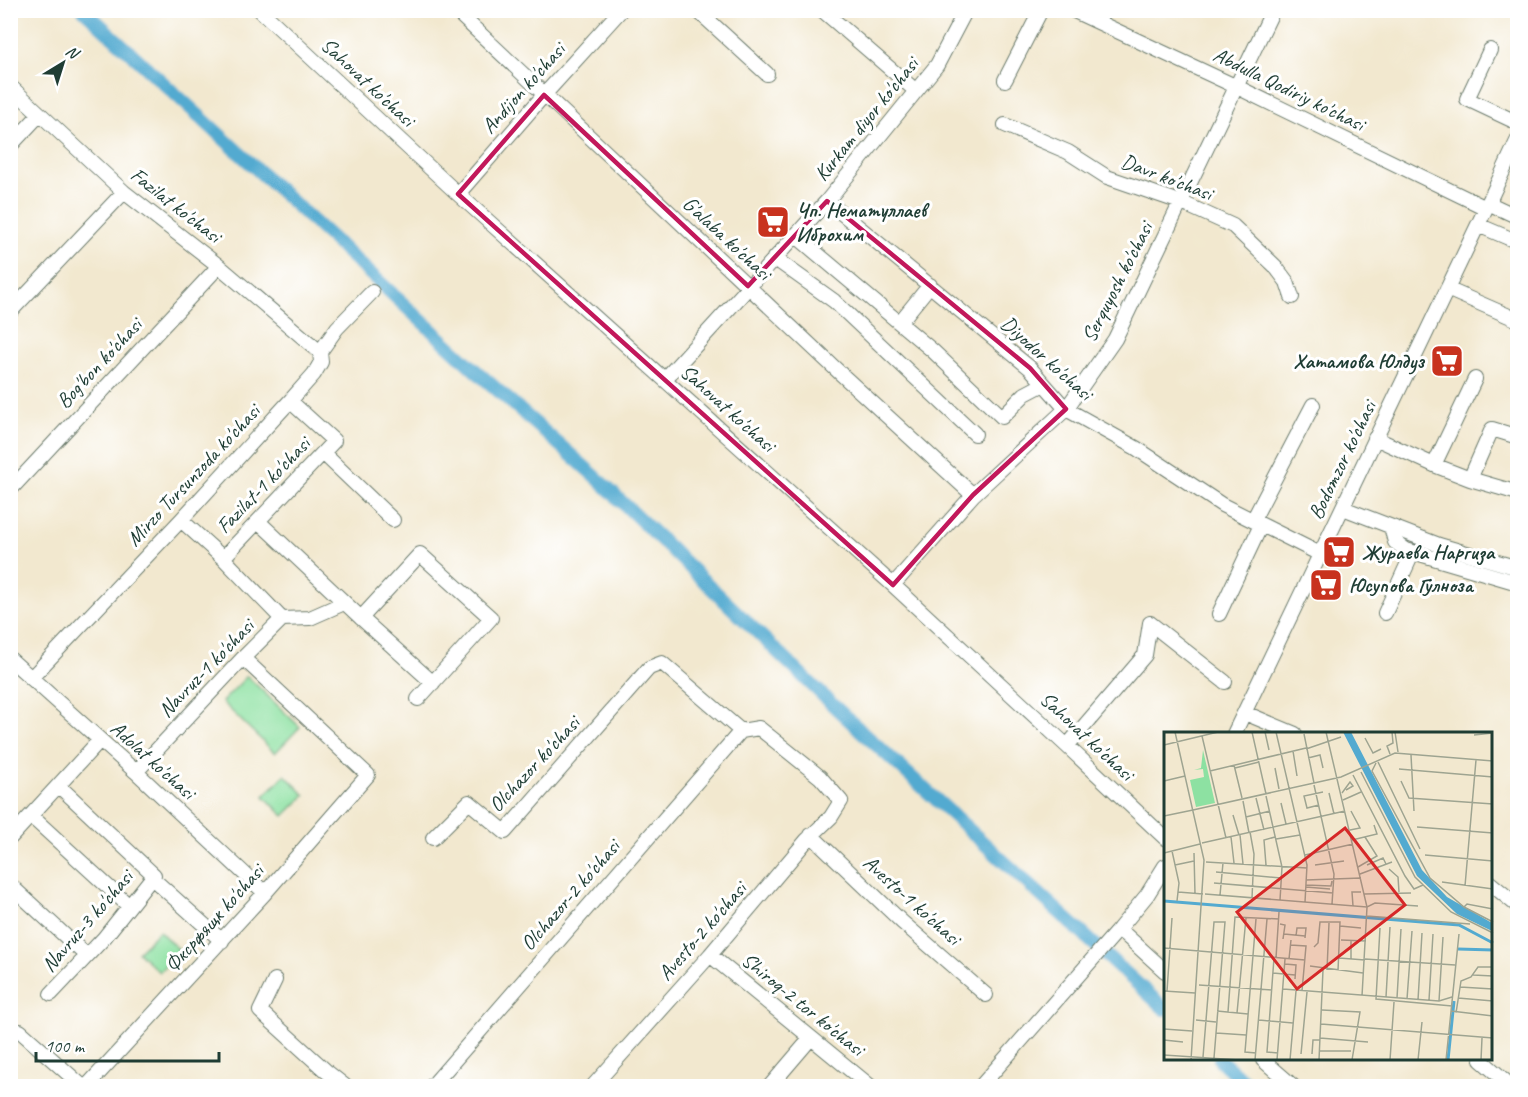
<svg xmlns="http://www.w3.org/2000/svg" width="1528" height="1097" font-family="Caveat,sans-serif">
	<style>
		.green { fill: #8de1a2; stroke: #568f6b; stroke-width: 1.5 }
		.lines { fill: none; stroke-linecap: round; stroke-linejoin: round }
		.canal { stroke: #53aad0; stroke-width: 14 }
		.minor-casing { stroke: #69796a; stroke-width: 16 }
		.minor { stroke: #fff; stroke-width: 14 }
		.marked { fill: none; stroke: #c2185b; stroke-width: 4.5; stroke-linejoin: round }
		.labels { text-anchor: middle; stroke-width: 6; stroke-linejoin: round; paint-order: stroke }
		.street-label { font-size: 21px; fill: #1f3d34; stroke: #fff }
		.poi-label { font-size: 21px; font-weight: bold; fill: #1f3d34; stroke: #fff; text-anchor: start }
		.inset-river { fill: none; stroke: #53aad0; stroke-width: 3 }
		.inset-road { fill: none; stroke: #9ea491; stroke-width: 1.5 }
		.view { fill: #d62828; fill-opacity: 0.15; stroke: #d62828; stroke-width: 3 }
		.inset-edge { fill: none; stroke: #1f3d34; stroke-width: 3 }
	</style>
	<rect width="100%" height="100%" fill="#fff"/>
	<filter id="ink" filterUnits="userSpaceOnUse"><feTurbulence type="fractalNoise" baseFrequency=".0167" numOctaves="2"/><feDisplacementMap in="SourceGraphic" scale="12" xChannelSelector="R" yChannelSelector="G"/><feConvolveMatrix kernelMatrix="1 2 1 2 8 2 1 2 1" color-interpolation-filters="sRGB"/></filter>
	<filter id="wash" filterUnits="userSpaceOnUse"><feTurbulence type="fractalNoise" baseFrequency=".008" numOctaves="4" result="noise"/><feDisplacementMap in="SourceGraphic" scale="24" xChannelSelector="R" yChannelSelector="G"/><feGaussianBlur stdDeviation="1.35" result="paint"/><feColorMatrix in="noise" values="0 0 0 0 0 0 0 0 0 0 0 0 0 0 0 0 0 1.4 0 .05"/><feComposite in="paint" operator="in"/></filter>
	<g filter="url(#wash)">
		<rect width="100%" height="100%" fill="#f2e8cf"/>
		<path class="green" d="M247,676L300,727L275,753L222,702Z
			M285,775L305,795L284,816L264,796Z
			M159,931L180,951L159,972L138,952Z"/>
		<g class="lines">
			<path class="canal" d="M84,10L476,371L597,478L836,708L1165,1009
				M1220,1060L1249,1086"/>
		</g>
	</g>
	<g filter="url(#ink)">
		<g class="lines">
			<g class="minor-casing">
				<path id="minor" d="M260,10L458,194L893,585L1067,746L1165,838
					M455,10L840,373L973,495
					M697,10L767,74
					M822,10L916,91
					M1072,10L1237,87L1486,208
					M1490,50L1467,99L1518,123
					M1005,80L1041,10
					M10,86L124,192L219,266L320,352
					M1005,125L1068,152L1107,177L1180,202L1233,226L1275,266L1287,282L1292,297
					M10,146L40,114
					M458,194L544,95L621,10
					M827,201L1030,368L1066,409L1136,448L1222,505L1320,554
					M1488,203L1518,217
					M1478,225L1518,242
					M795,235L933,351L1002,417L1025,394L1044,384
					M774,258L834,301L975,434
					M1447,289L1518,320
					M10,312L124,192
					M900,322L930,285
					M665,379L827,201L937,65L966,10
					M1375,438L1434,465L1470,479L1492,429L1518,437
					M323,453L393,520
					M1434,465L1475,379
					M1470,479L1518,493
					M10,490L219,266
					M1343,508L1439,545L1518,568
					M181,520L223,558L282,619L310,618L344,603
					M1253,520L1313,405
					M258,521L361,618L433,683
					M1391,527L1395,542L1406,550L1518,583
					M223,558L334,441L290,401
					M893,585L973,495L1066,409L1115,339L1273,10
					M1385,613L1413,552
					M1219,614L1261,525
					M361,618L420,554L491,618L418,699
					M1150,623L1225,682
					M10,659L136,772L265,893
					M31,678L181,520L290,401L314,374L321,362L320,352L337,328L372,292
					M1245,713L1295,734
					M1234,734L1486,208L1518,139
					M1067,746L1145,655L1150,623
					M136,772L243,658L282,619
					M31,816L129,906
					M811,835L902,922L986,995
					M10,838L100,740
					M433,838L469,802L505,832L649,668L662,663L741,731
					M152,878L222,941
					M1490,883L1518,906
					M10,885L87,956
					M1119,929L1165,971
					M710,955L870,1086
					M275,980L260,1011L326,1071L345,1086
					M51,994L104,938L154,875L59,786
					M20,1031L82,1086
					M1263,1060L1293,1086
					M1481,1060L1511,1086
					M87,1086L265,893L368,775L243,658
					M432,1086L741,731
					M593,1086L710,955L807,840L831,817L841,801L820,777L759,728L741,731
					M770,1086L811,1038
					M981,1086L1119,929L1147,895L1165,866"/>
			</g>
			<use href="#minor" class="minor"/>
		</g>
	</g>
	<path class="marked" d="M544,95L748,286L827,201L1030,368L1066,409L973,495L893,585L458,194Z"/>
	<defs>
		<g id="supermarket-square" transform="scale(1.725)"><rect x="-9" y="-9" width="18" height="18" rx="4" fill="#c8321e" stroke="#fff"/><path d="M-6-5.5h2.5l.6 2H6L4.5 2H-2.5L-4.4-4H-6ZM-1.5 3.2a1.3 1.3 0 1 0 .1 0ZM3 3.2a1.3 1.3 0 1 0 .1 0Z" fill="#fff"/></g>
	</defs>
	<g fill-rule="evenodd">
		<use href="#supermarket-square" x="773" y="222"/>
		<use href="#supermarket-square" x="1447" y="361"/>
		<use href="#supermarket-square" x="1339" y="552"/>
		<use href="#supermarket-square" x="1326" y="585"/>
	</g>
	<g class="labels">
		<g class="street-label">
			<text transform="translate(368 82) rotate(43)" y="7">Sahovat ko'chasi</text>
			<text transform="translate(523 88) rotate(-48)" y="7">Andijon ko'chasi</text>
			<text transform="translate(1289 89) rotate(26)" y="7">Abdulla Qodiriy ko'chasi</text>
			<text transform="translate(866 119) rotate(-51)" y="7">Kurkam diyor ko'chasi</text>
			<text transform="translate(1167 177) rotate(21)" y="7">Davr ko'chasi</text>
			<text transform="translate(176 205) rotate(38)" y="7">Fazilat ko'chasi</text>
			<text transform="translate(727 238) rotate(43)" y="7">G'alaba ko'chasi</text>
			<text transform="translate(1117 282) rotate(-63)" y="7">Serquyosh ko'chasi</text>
			<text transform="translate(1047 358) rotate(42)" y="7">Diyodor ko'chasi</text>
			<text transform="translate(99 363) rotate(-47)" y="7">Bog'bon ko'chasi</text>
			<text transform="translate(728 408) rotate(42)" y="7">Sahovat ko'chasi</text>
			<text transform="translate(1342 460) rotate(-64)" y="7">Bodomzor ko'chasi</text>
			<text transform="translate(193 475) rotate(-47)" y="7">Mirzo Tursunzoda ko'chasi</text>
			<text transform="translate(263 485) rotate(-46)" y="7">Fazilat-1 ko'chasi</text>
			<text transform="translate(206 668) rotate(-46)" y="7">Navruz-1 ko'chasi</text>
			<text transform="translate(1087 736) rotate(43)" y="7">Sahovat ko'chasi</text>
			<text transform="translate(153 760) rotate(42)" y="7">Adolat ko'chasi</text>
			<text transform="translate(534 764) rotate(-47)" y="7">Olchazor ko'chasi</text>
			<text transform="translate(570 895) rotate(-49)" y="7">Olchazor-2 ko'chasi</text>
			<text transform="translate(912 900) rotate(42)" y="7">Avesto-1 ko'chasi</text>
			<text transform="translate(214 918) rotate(-48)" y="7">Фксрфящк ko'chasi</text>
			<text transform="translate(87 921) rotate(-49)" y="7">Navruz-3 ko'chasi</text>
			<text transform="translate(702 931) rotate(-49)" y="7">Avesto-2 ko'chasi</text>
			<text transform="translate(803 1004) rotate(39)" y="7">Shiroq-2 tor ko'chasi</text>
		</g>
		<g class="poi-label">
			<text x="796" y="217">Чп. Нематуллаев<tspan x="796" dy="24">Иброхим</tspan></text>
			<text x="1424" y="368" text-anchor="end">Хатамова Юлдуз</text>
			<text x="1362" y="559">Жураева Наргиза</text>
			<text x="1349" y="592">Юсупова Гулноза</text>
		</g>
	</g>
	<g transform="translate(1164 732)">
		<rect width="328" height="328" fill="#f2e8cf"/>
		<path d="M39,18L51,71L32,75L26,48L40,45L39,37L30,38L37,36Z" fill="#8de1a2"/>
		<path d="M179,0H187L258,138L283,165L328,191V199L293,182L253,144Z" fill="#53aad0"/>
		<path class="inset-river" d="M0,169L295,193L329,211M294,217L329,218M284,328L290,269"/>
		<path class="inset-road" d="M11,0L40,128L27,328M88,0L102,62M101,0L105,18M112,0L143,133L141,170M162,0L203,175L198,264M231,0L234,20M140,2L150,51M310,3L329,1M38,4L62,106M201,6L209,21L217,17M0,13L54,0M142,17L177,5M129,19L133,44M226,22L223,14L229,11L228,0M247,23L250,79M144,26L156,23L159,36M214,30L256,117M212,31L208,39L266,146L300,175L329,190M70,33L78,66M71,36L95,30M111,36L115,57M235,37L329,45M46,39L142,16M197,40L251,145L287,180L329,201M189,43L241,144L250,157L259,153M0,49L21,44M237,49L245,66L329,72M150,53L170,142L168,172M165,61L170,82M178,61L186,50L189,54L182,58M102,64L118,135L116,168M92,66L100,98M179,68L197,60M79,69L85,101M117,71L122,92M155,73L143,76L140,64L159,60M29,78L177,45L231,21L329,29M69,83L75,103M0,84L29,78M82,85L106,79M253,95L329,101M186,98L196,96L187,79M86,100L90,122L88,166M76,103L79,132M67,105L70,131M112,107L136,103M188,108L213,102L210,93M38,111L181,79M8,119L15,151L13,169M0,121L36,112M30,121L31,162M141,123L189,112M261,123L329,129M42,130L143,136M11,133L30,129M102,133L100,108L111,105M151,133L180,129M203,133L219,126L222,132M194,135L213,124L201,105M225,137L234,145L235,160M52,140L117,146M196,142L228,130M142,148L197,146M278,150L329,157M50,151L169,161M142,153L167,154L168,149M301,154L312,28M142,155L166,157M14,160L39,162M41,162L203,175L211,171L254,174M200,162L247,161M56,163L59,131M189,174L188,160H197M300,175L303,172L329,177M203,184L306,192M116,192L121,193L119,207M176,194L197,196M216,196L212,267L288,274M120,202L141,204M132,204L133,196H142L141,206M177,208L202,209M126,213L142,214L138,259M150,215L154,211L156,190H176L174,239M0,216L141,228M110,226L103,320L114,321M112,226L115,180M175,226L201,228M125,227L127,208M187,227V208M201,227L291,233M121,232L132,233L131,247M146,234L199,241M163,238L165,191M109,241L131,243M309,243L329,244M35,253L108,258M296,255L329,257M119,257L275,269L288,265M0,259L31,261M3,259L8,186M222,265L226,195M233,266L237,197M294,266L329,269M243,267L248,199M254,268L258,201M265,268L269,202M275,269L279,205M158,278L196,280L188,328M53,279L84,282M287,279L329,284M64,280L71,185L115,187M73,281L82,186M292,281L297,249L307,245L314,235H329M32,288L52,290M95,288L129,291M157,292L329,306M0,297L28,299M52,301L82,303M156,306L204,310M0,308L19,310M155,319H187M92,321L81,320L92,187M137,322L143,260M148,322L149,308H156M0,323L75,328M39,325L50,190H61L50,326M91,328L103,187M113,328L121,227M126,328L132,259M155,328L159,238M226,328L230,270M254,328L258,290M282,328L295,202M317,328L318,306"/>
		<path class="view" d="M181,96L241,173L133,257L73,180Z"/>
		<rect width="328" height="328" class="inset-edge"/>
	</g>
	<rect width="1528" height="1097" fill="none" stroke="#fff" stroke-width="36"/>
	<g transform="translate(63 63) rotate(38)" stroke="#ffffff" stroke-width="4.5" paint-order="stroke">
	<path d="M0-4.5L10 22L0 15L-10 22Z" fill="#1f3d34"/>
	<text y="-9" font-size="16" font-weight="bold" text-anchor="middle" fill="#1f3d34">N</text>
	</g>
	<path d="M36 1052v9h183v-9" fill="none" stroke="#1f3d34" stroke-width="3"/>
	<text x="45" y="1052" font-size="18" fill="#1f3d34" stroke="#ffffff" stroke-width="4.5" paint-order="stroke">100 m</text>
</svg>
